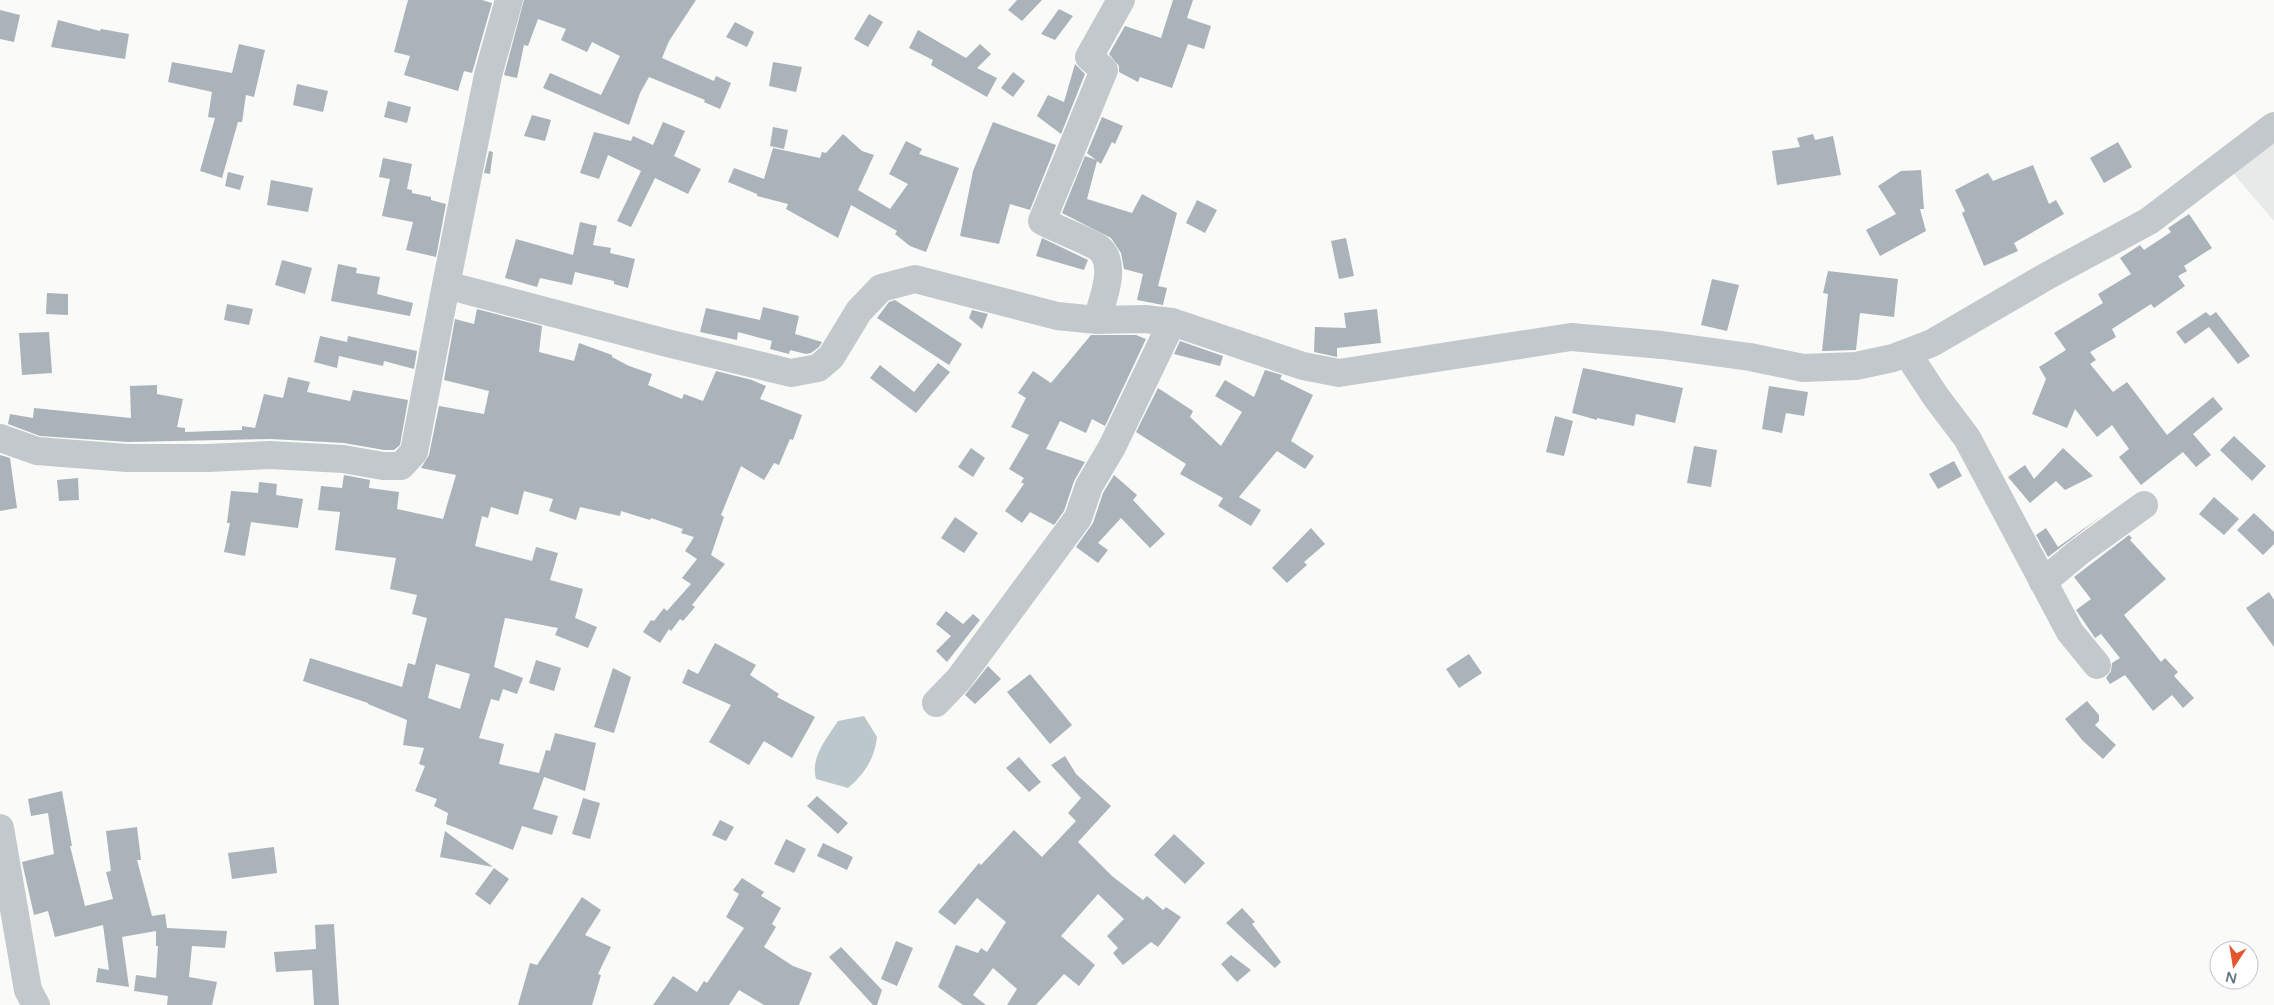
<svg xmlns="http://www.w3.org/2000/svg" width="2274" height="1005" font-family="'Varela Round',sans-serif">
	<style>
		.built { fill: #e8e9e9 }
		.water { fill: #bbc7cb }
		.building { fill: #aab3b9; fill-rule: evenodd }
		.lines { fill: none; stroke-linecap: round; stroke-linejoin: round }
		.minor { stroke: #c3c8cc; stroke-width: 28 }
	</style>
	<rect width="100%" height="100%" fill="#fafaf8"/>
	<path class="built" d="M2274,132V221L2233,173Z"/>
	<path class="water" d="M864,716L877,737C874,760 865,773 848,788L816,779C810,757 827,738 838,721Z"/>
	<path class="building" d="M408,0H482L492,3L472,73L464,71L458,91L404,75L410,56L394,52Z
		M524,0H696L669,41L662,58L714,81L716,76L731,83L720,109L704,102L705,100L649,77L640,93L629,125L543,88L550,73L601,95L620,56L592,42L587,52L561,40L566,29L538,19L528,46L524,45L517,78L504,75Z
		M1017,0H1042L1022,21L1008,10Z
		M1173,0H1193L1187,18L1211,26L1204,49L1188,44L1172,88L1140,77L1138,82L1119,72V66L1109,54L1125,26L1161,38Z
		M1059,9L1073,16L1055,40L1041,34Z
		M0,10L20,15L14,42L0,39Z
		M869,14L883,22L868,47L854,39Z
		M58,20L100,31L101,29L129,34L125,59L51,47Z
		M735,22L754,32L747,47L726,37Z
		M918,30L966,58L980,44L991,54L977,68L997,78L987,97L931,65L933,60L909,48Z
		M239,44L265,50L254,97L246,95L242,122H238L222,178L200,171L215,118L208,117L212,92L168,82L172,62L232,73Z
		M773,62L802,67L796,92L769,86Z
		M1075,64L1085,74L1061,134L1037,116L1048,95L1064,102Z
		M1013,72L1025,81L1013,97L1001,88Z
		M297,84L328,91L323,112L293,105Z
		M388,101L411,107L407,123L384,117Z
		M532,115L551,120L545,141L524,136Z
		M1102,117L1123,126L1115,144L1112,142L1101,164L1097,161L1087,199L1132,213L1142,194L1177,213L1158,286L1167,288L1163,305L1137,300L1143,274L1124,269L1121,253L1111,238L1062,213L1085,156L1096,160L1087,153Z
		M663,122L685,131L674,156L701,169L688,194L655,178L631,227L617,221L641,171L608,155L599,179L580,173L594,132L631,141L633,136L653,145Z
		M993,122L1056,145L1030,210L1010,204L999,244L960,236L973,171Z
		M773,127L788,130L784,149L770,146Z
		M843,134L862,151L874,155L858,190L890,209L908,184L889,174L906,141L922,149L919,154L959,168L926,252L910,246L895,234L897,231L851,205L838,238L786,209L788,204L757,196V194L728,182L734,168L764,179L773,148L820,158L822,152L826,153Z
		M1813,134L1815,140L1833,136L1841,175L1777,185L1772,151L1800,147L1797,138Z
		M2118,142L2132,167L2104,183L2090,158Z
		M489,151L493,152L490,174L484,173Z
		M383,158L412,164L407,189L412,190V193L431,197V200L446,204L436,257L406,250L413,222L382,216L390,179L379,177Z
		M2033,165L2049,204L2056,200L2064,214L2014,243L2018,251L1984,266L1962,213L1965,211L1955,190L1988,173L1993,181Z
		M1921,170L1924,209H1920L1926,231L1880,256L1866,230L1896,214L1878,186L1901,171Z
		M228,172L244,176L240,190L225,186Z
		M271,180L313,188L308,212L267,205Z
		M1197,200L1217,210L1205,233L1186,223Z
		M2189,214L2212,248L2184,266L2187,271L2178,276L2185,286L2154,308L2151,304L2112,329L2116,337L2090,352L2096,360L2090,364L2113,392L2127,382L2167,435L2213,397L2223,409L2193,434L2211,455L2196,467L2183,452L2141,485L2119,457L2129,449L2112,425L2097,437L2075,409L2067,428L2032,414L2046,379L2039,367L2066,350L2054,333L2103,303L2098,294L2131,274L2120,258L2140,245L2144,250L2171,232L2168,228Z
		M580,222L597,226L593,245L611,248L610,253L635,259L628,288L614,284V281L575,272L572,285L540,278L537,287L505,278L516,239L573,255Z
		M1042,238L1088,260L1084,270L1036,256Z
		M1346,238L1354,276L1339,279L1331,241Z
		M282,260L312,268L305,294L275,285Z
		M338,264L357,268L356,273L380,277L377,294L413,303L410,316L331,301Z
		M1828,271L1898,279L1894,317L1860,313L1856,350L1822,351L1828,294L1823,293Z
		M1712,279L1739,285L1727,331L1701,325Z
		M47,293L68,294V315L46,314Z
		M895,300L962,344L949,365L877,318L889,302Z
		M227,304L253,309L249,325L224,320Z
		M763,307L799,316L795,334L822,342L819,347L811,353L806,354L790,350L789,354L770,349L772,341L738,332L737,340L700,332L706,308L760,320Z
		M477,309L542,326L539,352L574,361L579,343L612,355V357L629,366L652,374L648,385L682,399L684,394L703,401L716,371L752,380L766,386L760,399L802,415L793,440L790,439L779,465L774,463L764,480L741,466L721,515L724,517L711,555L725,564L692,605L695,607L683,621L680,619L671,631L669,629L660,643L643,632L651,620L654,621L664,608L667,611L691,584L682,578L697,559L685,551L694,537L681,533L683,529L651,518L650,520L621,511L620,516L580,507L576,520L549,511L553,499L524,491L518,515L491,507L488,518L482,516L475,546L532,561L536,547L558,553L550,580L583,589L575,618L597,627L588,648L555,635L558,628L505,618L494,667L523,678L517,694L503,689L499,701L491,699L479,738L504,744L499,764L539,773L546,750L550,751L555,733L596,743L585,791L544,777L533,809L558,816L552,835L522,826L513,850L446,824L448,813L434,806L437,799L415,791L425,766L419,764L424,748L403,745L407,720L368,704V703L303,681L310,658L402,687L408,663L415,665L427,618L412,614L417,595L390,589L396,558L335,550L340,512L318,510L321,486L342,488L344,475L370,480L369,488L399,492L397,509L443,519L456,475L421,468L429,455L439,406L484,414L489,391L444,380L455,319L474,324ZM436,664L470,674L460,709L428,698Z
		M1377,309L1381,343L1337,348V357L1314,352L1315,327L1346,328L1344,313Z
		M972,310L988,314L982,329L969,318Z
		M2206,312L2210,316L2216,312L2250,356L2238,364L2209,327L2185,344L2176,332Z
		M49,332L52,373L22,375L19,333Z
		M1091,335H1136L1146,339L1105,426L1092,419L1086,433L1060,421L1046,449L1085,462L1074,481L1064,511L1054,525L1030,512L1022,523L1005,511L1024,484L1021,482L1024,478L1009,469L1029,435L1011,427L1026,398L1018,393L1033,371L1051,383Z
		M320,336L347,342L348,336L417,351L414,369L384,361L383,366L339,356L337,368L314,362Z
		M1180,341L1223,356L1220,366L1174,354Z
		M938,363L950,372L916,413L870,378L880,365L914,392Z
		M1583,368L1683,388L1675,423L1636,414L1634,426L1597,418V420L1572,413Z
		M1265,370L1282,375L1280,379L1313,395L1291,441L1314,456L1305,469L1277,451L1239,497L1261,510L1251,526L1218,506L1223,498L1180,474L1186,464L1136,432L1158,388L1193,411L1190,417L1221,446L1242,412L1215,396L1225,380L1254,397Z
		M288,377L310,382L307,392L350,401L353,390L408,400L400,445L394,450H384L344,443L271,439L128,442L40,436L8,424L10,414L33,418L34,408L131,418L130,386L157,385V394L183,399L177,427L185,428V432L242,430V426L255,428L264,394L283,398Z
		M1769,386L1808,392L1804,416L1786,413L1782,433L1762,429Z
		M1555,416L1573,421L1564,456L1546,452Z
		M2234,436L2266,466L2252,481L2220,450Z
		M1694,446L1717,450L1711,487L1687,483Z
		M971,448L985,458L973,477L958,467Z
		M2063,448L2093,476L2065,490L2056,481L2030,503L2008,477L2025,465L2034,479Z
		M0,455L10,458L17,508L0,511Z
		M1954,461L1962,476L1938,489L1929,474Z
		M1114,475L1137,495L1133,500L1165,534L1150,548L1121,518L1098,543L1108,550L1098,563L1076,547L1093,523L1103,493Z
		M78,478L79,500L59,501L57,480Z
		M259,482L277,484L276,495L303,499L298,528L251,522L245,556L224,552L230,523H227L231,491L258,493Z
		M2214,497L2239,519L2224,535L2199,514Z
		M2254,513L2274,532V544L2263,555L2237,530Z
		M2103,515L2048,557L2036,535L2046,528L2058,547Z
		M955,517L978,533L964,553L941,538Z
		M1311,528L1325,544L1304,562L1307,565L1287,583L1272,568Z
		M2129,535L2132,538L2130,540L2166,579L2124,615L2161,662L2165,658L2178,672L2174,676L2194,698L2183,708L2172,695L2153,711L2125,675L2110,684L2106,678L2111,671L2112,663L2120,658L2101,634L2095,638L2076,610L2091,599L2074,577Z
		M2269,592L2274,600V647L2246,608Z
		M946,611L963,624L973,614L980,620L947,662L936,651L951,636L936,624Z
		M715,643L756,665L750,675L779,694L777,697L815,717L792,758L764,741L749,765L709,742L731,705L682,683L688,669L698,674Z
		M1469,654L1482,673L1459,688L1446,669Z
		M536,660L561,668L554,691L529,683Z
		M988,666L1001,679L975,704L965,695Z
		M613,668L631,677L614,733L594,727Z
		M1030,674L1072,725L1050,744L1007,692Z
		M2087,701L2099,715V721L2095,725L2116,745L2103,759L2083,741L2065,719Z
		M1065,756L1076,774L1111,806L1078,842L1112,876L1143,900L1147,896L1163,910L1166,907L1181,917L1158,947L1151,942L1123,965L1113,953L1118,948L1107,936L1124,919L1098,894L1061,936L1095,965L1079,986L1064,974L1036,1005H1007L1017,989L993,968L973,995L986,1005H963L938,987L956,945L978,953L981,948L987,952L1006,922L977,898L955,925L938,912L979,863L981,865L1014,830L1042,857L1076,821L1068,813L1081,798L1051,765Z
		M1019,757L1041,782L1029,792L1006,768Z
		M62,791L72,846H70L85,906L113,899L106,872L111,871L106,831L137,827L141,860H137L152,916L165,914L167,928L227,931L225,948L192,946L189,977L217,982L212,1005H167L168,996L134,991L136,975L156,978L158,946H156V931L122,937L129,987L96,982L98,968L109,970L103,925L55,937L48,911L34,915L22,862L54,854L48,813L31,816L28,799Z
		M817,796L848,823L838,834L807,806Z
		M583,798L600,803L590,839L572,834Z
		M720,820L734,827L726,841L712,835Z
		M445,831L493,867L440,857Z
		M1174,834L1205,863L1185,884L1154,855Z
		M786,839L806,849L794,873L774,864Z
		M823,843L853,857L847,870L817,856Z
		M274,847L277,873L232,879L228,853Z
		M494,868L509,879L490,905L475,894Z
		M742,878L764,892L761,896L781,908L772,924L776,927L764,947L793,966L812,973L799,1005H764L739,990L729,1005H653L673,976L697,992L704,981L707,983L744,928L726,917L739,894L733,890Z
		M582,897L601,910L585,935L611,947L598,974L601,975L592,1005H518L530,963L537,965Z
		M1242,908L1255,922L1252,924L1281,962L1275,968L1226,923Z
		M334,924L339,1005H314L312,970L276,972L274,952L316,949L315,925Z
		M896,941L913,948L897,986L881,979Z
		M841,947L882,990L877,1005H873L829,957Z
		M1231,955L1251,970L1237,982L1221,964Z"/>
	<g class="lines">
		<path class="minor" d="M446,285L488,75L509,0
			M1097,320C1102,301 1117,267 1101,250C1096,244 1054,228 1042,221L1104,70L1089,57L1121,0
			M1907,353L1936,397L1967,438L2070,632L2097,665
			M0,438L37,451L127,458H208L270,455L343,459L383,466H401L414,452L446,285L667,343L791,373L818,368L831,357L859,311L881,288L915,279L1057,316L1097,320L1145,319L1172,322L1303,366L1339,373L1571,337L1662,345L1750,357L1803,368L1856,366L1893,358L1932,343L2047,276L2149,221L2274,126
			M2043,582L2079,552L2144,505
			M936,703L959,679L1078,518L1089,486L1112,447L1172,322
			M0,828L28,990L36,1005"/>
	</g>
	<g transform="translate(2234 965) rotate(192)"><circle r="24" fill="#ffffff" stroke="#c1c8cd"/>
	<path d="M0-4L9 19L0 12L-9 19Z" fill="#e4572e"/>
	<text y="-8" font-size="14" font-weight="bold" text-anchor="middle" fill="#657683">N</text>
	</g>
</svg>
